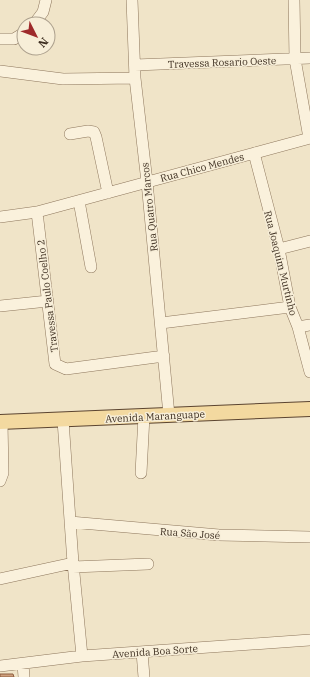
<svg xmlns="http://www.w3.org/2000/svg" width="310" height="677" font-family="'IBM Plex Serif',serif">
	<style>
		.building { fill: #cf9f7d; stroke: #8d5f41 }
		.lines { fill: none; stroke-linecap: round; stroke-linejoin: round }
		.minor-casing { stroke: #8d765c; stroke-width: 12 }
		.major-casing { stroke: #5b4430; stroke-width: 16 }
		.minor { stroke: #faf1dc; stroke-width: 11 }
		.major { stroke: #f3d9a0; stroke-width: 14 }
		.labels { text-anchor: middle; stroke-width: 3; stroke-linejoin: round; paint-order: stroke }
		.street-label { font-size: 10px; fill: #3d2e20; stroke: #f7eed8 }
	</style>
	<rect width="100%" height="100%" fill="#f0e4c8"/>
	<path class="building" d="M0,674H13L14,677H0Z"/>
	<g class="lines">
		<g class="minor-casing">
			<path id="minor" d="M132,0L135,78L147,182L169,415
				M294,0L295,59L309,138
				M34,24L43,12L46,0
				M0,39H14L24,33
				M135,65L310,58
				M0,71L63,79L135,78
				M70,134L88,131L94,132L96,137L108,193
				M254,153L279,249L290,307L298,327L310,372
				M79,201L91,267
				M37,212L55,364L66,369L164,356
				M0,217L37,212L310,138
				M279,249L310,241
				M0,306L48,301
				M161,323L290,307
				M298,327L310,325
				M63,420L73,563L82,656
				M141,473L144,416
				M0,481L3,473L2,422
				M70,522L219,535L310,537
				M73,567L148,564
				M0,579L73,563
				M142,652L144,677
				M23,664L24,677
				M0,666L82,656L310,640"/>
		</g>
		<g class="major-casing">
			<path id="major" d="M0,422L310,409"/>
		</g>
		<use href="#minor" class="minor"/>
		<use href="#major" class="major"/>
	</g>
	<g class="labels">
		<g class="street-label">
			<text transform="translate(222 62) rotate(-2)" y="4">Travessa Rosario Oeste</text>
			<text transform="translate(202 167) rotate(-15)" y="4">Rua Chico Mendes</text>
			<text transform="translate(149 207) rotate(-96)" y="4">Rua Quatro Marcos</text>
			<text transform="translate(281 263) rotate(76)" y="4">Rua Joaquim Murtinho</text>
			<text transform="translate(47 296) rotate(-97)" y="4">Travessa Paulo Coelho 2</text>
			<text transform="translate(155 416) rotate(-3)" y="4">Avenida Maranguape</text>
			<text transform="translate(190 533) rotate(4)" y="4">Rua São José</text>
			<text transform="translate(155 651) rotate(-4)" y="4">Avenida Boa Sorte</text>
		</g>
	</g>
	<g transform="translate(36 36) rotate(132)"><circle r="19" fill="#f7eed8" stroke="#ada18e"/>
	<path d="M0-3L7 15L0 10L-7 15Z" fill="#9e2a2b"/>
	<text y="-6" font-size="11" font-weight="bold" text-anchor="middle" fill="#3d2e20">N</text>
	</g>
</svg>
